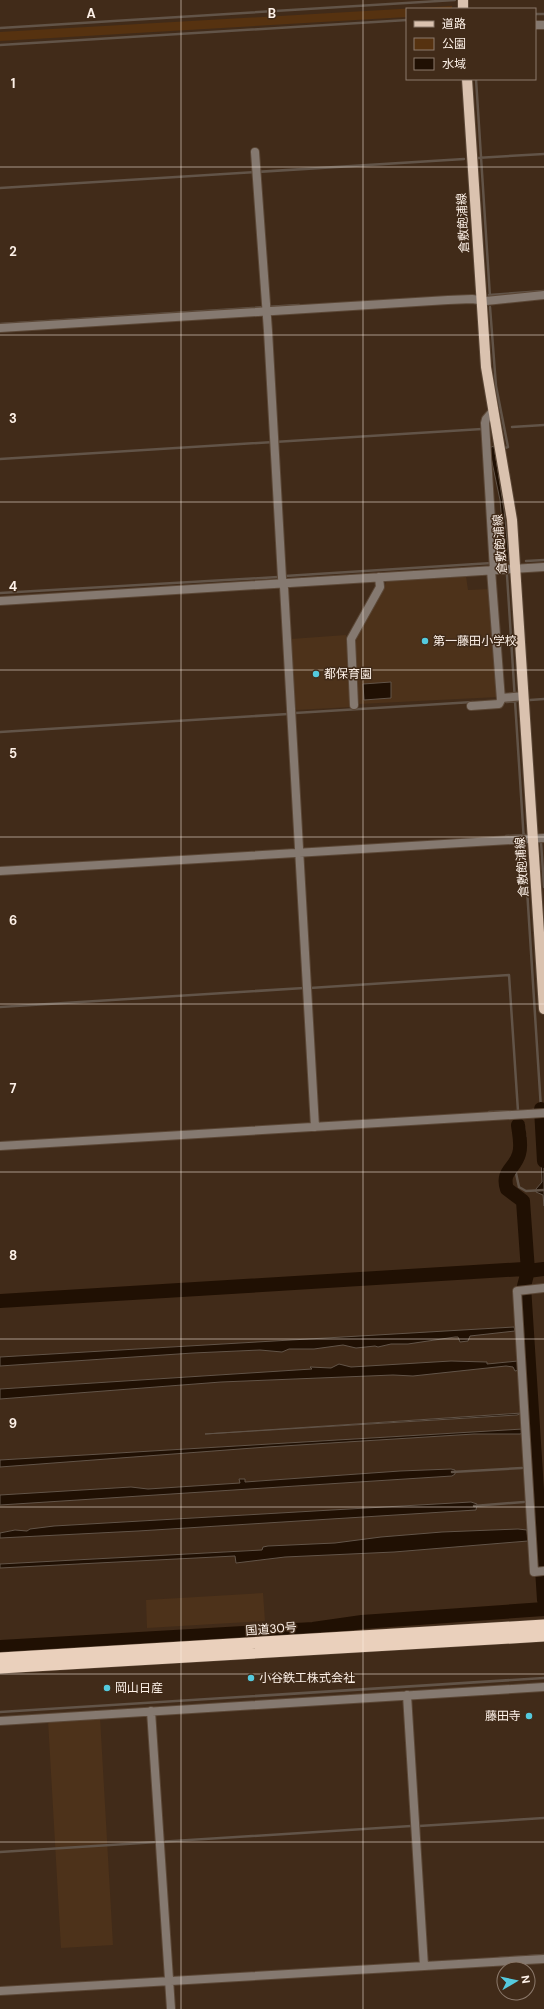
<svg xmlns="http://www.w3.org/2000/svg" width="544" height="2009" font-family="'DM Sans','Noto Sans JP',sans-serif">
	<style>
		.built { fill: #4d321a }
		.green { fill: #563210 }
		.forest { fill: #865221 }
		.water { fill: #201003; stroke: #625448 }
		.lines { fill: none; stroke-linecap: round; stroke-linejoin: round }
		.stream { stroke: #625448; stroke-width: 2.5 }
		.river { stroke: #201003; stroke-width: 14 }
		.minor-casing { stroke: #5b4736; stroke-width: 10 }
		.primary-casing { stroke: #5b4736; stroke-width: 12 }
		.trunk-casing { stroke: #5b4736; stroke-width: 12 }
		.minor { stroke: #857970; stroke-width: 8 }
		.primary { stroke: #dac2af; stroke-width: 10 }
		.trunk { stroke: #ead0bc; stroke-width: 11 }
		.grid { fill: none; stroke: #fdf1e8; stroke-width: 1; stroke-opacity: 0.55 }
		.poi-dot { fill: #54cade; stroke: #412b19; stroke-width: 1.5 }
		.labels { text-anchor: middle; stroke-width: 3; stroke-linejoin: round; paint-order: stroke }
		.street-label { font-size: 12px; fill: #fdf1e8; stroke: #412b19 }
		.poi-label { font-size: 12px; fill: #fdf1e8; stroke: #412b19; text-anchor: start }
		.grid-label { font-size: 13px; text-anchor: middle; font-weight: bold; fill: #fdf1e8; stroke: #412b19; stroke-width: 3; stroke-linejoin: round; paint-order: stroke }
	</style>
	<rect width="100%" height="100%" fill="#412b19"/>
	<path class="built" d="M466,576L468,590L491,589L498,697L359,704L355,647L357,636L387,581Z
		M346,635L351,707L295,710L291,639Z
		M263,1593L265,1621L147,1628L146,1600Z
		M100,1717L113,1945L61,1948L48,1720Z"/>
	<path class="green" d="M452,6V9H407V17L0,41V32Z"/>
	<path class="forest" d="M518,1962L522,1965L523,1969H505V1965Z"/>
	<path class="water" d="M494,446L504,510L509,560L498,564V562L504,560L505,557L500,500L489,448Z
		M391,682V698L364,700L363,684Z
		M519,1117L524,1123L526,1137L523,1139V1142L517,1143L516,1118Z
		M540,1126H543L544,1129V1206L543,1195L536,1192V1189L542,1182Z
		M514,1327L515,1331L470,1336L468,1341L460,1342L458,1337H455L408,1344H391L378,1347L375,1346L356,1348L343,1345L314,1349H289L282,1352L260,1350L193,1353L0,1366V1357Z
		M451,1361L487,1362V1364L518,1361L519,1370L515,1371L513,1367L506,1366L413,1376L393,1375L221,1382L0,1399V1389L312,1369L310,1367L331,1368L339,1364L351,1367Z
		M522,1413L517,1415L205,1434Z
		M523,1429V1433L520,1434H474L267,1447L0,1467V1460Z
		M451,1469L455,1470V1474L452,1476L0,1505V1495L131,1487L148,1489L240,1483L239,1479H245V1482L400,1471Z
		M471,1502L477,1504L476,1510L138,1531L0,1538V1533L15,1530L27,1531L30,1529L54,1526Z
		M518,1529L527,1530L528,1541L394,1552L285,1557L236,1563L235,1556L0,1568V1564L262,1550L263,1547L268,1546L335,1543L381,1537L442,1532Z"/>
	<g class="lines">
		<path class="stream" d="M535,14H544
			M0,28L455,0
			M0,45L407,20
			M476,79L490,297
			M476,158L544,154
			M0,188L464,159
			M489,295L544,291
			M490,307L496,386L508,447L505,448
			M0,324L299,305
			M512,427L544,425
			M0,459L482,429
			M526,561L544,560
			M507,575L541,1109
			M285,576L492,563
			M0,593L278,577
			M530,700L544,699
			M506,702L517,701
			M295,713L473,702
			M0,732L288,714
			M506,836L526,835
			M541,842L544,887
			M310,988L509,975L518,1111L489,1112
			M0,1007L304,988
			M518,1112L541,1109
			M514,1164L519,1187L526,1191L544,1190
			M524,1330L527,1329
			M526,1362L529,1361
			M530,1413H532
			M531,1431H533
			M533,1468L535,1467
			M452,1472L522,1468
			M535,1501H537
			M474,1506L524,1502
			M537,1535H539
			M0,1712L544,1678
			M419,1826L544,1818
			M0,1852L411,1826
			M499,1958L544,1955"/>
		<path class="river" d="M541,1109L544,1161
			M544,1269L528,1271L524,1286L544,1600
			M0,1301L524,1269L528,1271L523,1201L507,1189C501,1171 515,1169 519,1154C522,1145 519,1134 518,1125
			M0,1647L313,1629L362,1622L544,1609"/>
		<g class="minor-casing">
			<path id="minor" d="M535,25H544
				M255,152L268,331L282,578L284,587L315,1127
				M0,328L448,300L472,299L486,301L544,295
				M492,412L486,419L485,423L494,570
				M0,601L544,567
				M501,698L524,696
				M354,705L351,639L380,587L379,577
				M471,706L499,704L501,700L491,570
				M0,871L544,838
				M0,1146L544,1113
				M544,1288L517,1291L534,1572L544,1571
				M407,1695L424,1966
				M151,1711L171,2009
				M0,1721L544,1687
				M0,1991L544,1959"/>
		</g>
		<g class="primary-casing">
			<path id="primary" d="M463,0V9
				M467,79L486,367L512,520L544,1009"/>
		</g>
		<g class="trunk-casing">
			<path id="trunk" d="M0,1658L544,1625
				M0,1668L544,1636"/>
		</g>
		<use href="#minor" class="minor"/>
		<use href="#primary" class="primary"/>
		<use href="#trunk" class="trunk"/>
	</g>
	<path class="grid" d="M181,0V2009M363,0V2009M0,167H544M0,335H544M0,502H544M0,670H544M0,837H544M0,1004H544M0,1172H544M0,1339H544M0,1507H544M0,1674H544M0,1842H544"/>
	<g class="poi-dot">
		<circle cx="425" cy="641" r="4"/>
		<circle cx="316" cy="674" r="4"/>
		<circle cx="251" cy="1678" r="4"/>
		<circle cx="107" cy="1688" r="4"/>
		<circle cx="529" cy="1716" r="4"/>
	</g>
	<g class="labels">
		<g class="street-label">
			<text transform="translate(463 223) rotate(-93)" y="4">倉敷飽浦線</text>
			<text transform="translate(500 544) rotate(-95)" y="4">倉敷飽浦線</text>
			<text transform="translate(522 867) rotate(-94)" y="4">倉敷飽浦線</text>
			<text transform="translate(271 1629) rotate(-4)" y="4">国道30号</text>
		</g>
		<g class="poi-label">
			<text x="433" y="645">第一藤田小学校</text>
			<text x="324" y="678">都保育園</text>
			<text x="259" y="1682">小谷鉄工株式会社</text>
			<text x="115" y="1692">岡山日産</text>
			<text x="521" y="1720" text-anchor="end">藤田寺</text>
		</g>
	</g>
	<g class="grid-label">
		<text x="91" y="18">A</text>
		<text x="272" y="18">B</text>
		<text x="13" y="88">1</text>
		<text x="13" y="256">2</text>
		<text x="13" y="423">3</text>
		<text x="13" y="591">4</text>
		<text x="13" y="758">5</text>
		<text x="13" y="925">6</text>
		<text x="13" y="1093">7</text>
		<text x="13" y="1260">8</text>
		<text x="13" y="1428">9</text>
	</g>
	<rect x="406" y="8" width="130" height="72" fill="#412b19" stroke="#8c7a6c"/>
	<rect x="414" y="21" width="20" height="6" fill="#dac2af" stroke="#8c7a6c"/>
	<text x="442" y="28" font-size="12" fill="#fdf1e8">道路</text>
	<rect x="414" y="38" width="20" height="12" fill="#563210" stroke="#8c7a6c"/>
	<text x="442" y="48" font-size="12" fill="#fdf1e8">公園</text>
	<rect x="414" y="58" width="20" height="12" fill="#201003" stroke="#8c7a6c"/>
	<text x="442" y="68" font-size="12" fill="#fdf1e8">水域</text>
	<g transform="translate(516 1981) rotate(81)"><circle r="19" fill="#412b19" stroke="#8c7a6c"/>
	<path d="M0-3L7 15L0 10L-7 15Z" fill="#54cade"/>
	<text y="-6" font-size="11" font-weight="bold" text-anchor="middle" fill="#fdf1e8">N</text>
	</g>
</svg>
